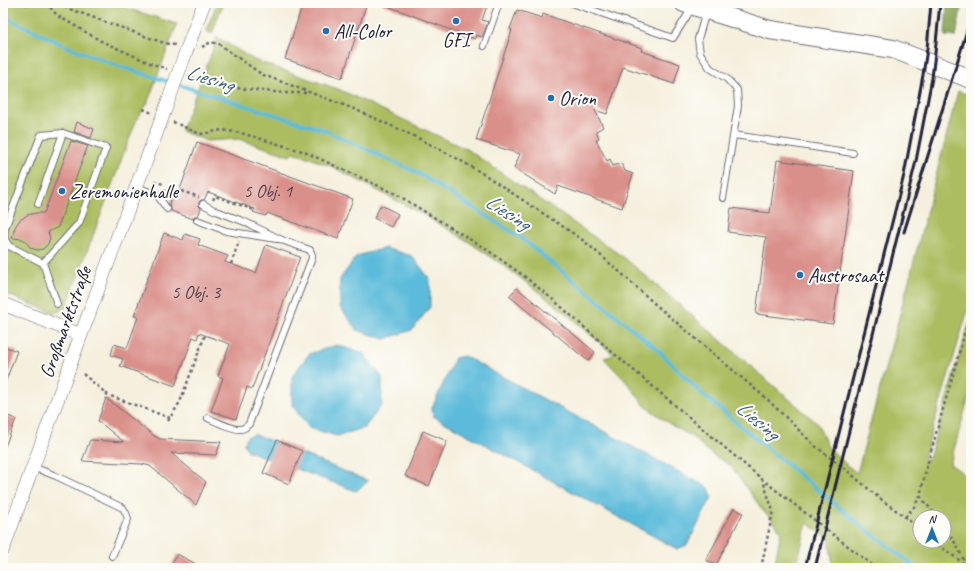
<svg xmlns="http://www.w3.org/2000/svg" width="974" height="571" font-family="Caveat,sans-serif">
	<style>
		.green { fill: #abbd61; stroke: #66704e; fill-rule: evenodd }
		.forest { fill: #88a457; stroke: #556349 }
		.water { fill: #5bbbda; stroke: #3e6e8a }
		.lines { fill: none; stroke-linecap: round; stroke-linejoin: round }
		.stream { stroke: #5bbbda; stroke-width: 4 }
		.building { fill: #da908a }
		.service-casing { stroke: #6c6a74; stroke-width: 8 }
		.minor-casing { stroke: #6c6a74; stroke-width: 14 }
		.secondary-casing { stroke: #6c6a74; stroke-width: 20 }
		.path { stroke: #6c6a74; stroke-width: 2.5; stroke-dasharray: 3 3; stroke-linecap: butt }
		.service { stroke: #fff; stroke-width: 6 }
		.minor { stroke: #fff; stroke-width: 13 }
		.secondary { stroke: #fff; stroke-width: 18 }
		.rail { stroke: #22223b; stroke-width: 3 }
		.minor-bridge-casing { stroke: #6c6a74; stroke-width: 14; stroke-linecap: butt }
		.minor-bridge { stroke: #fff; stroke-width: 13 }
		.poi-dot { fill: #1f6fb2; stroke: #fdfcf7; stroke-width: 1.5 }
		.labels { text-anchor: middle; stroke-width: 4; stroke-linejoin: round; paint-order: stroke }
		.number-label { font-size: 18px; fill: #503e4f }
		.poi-label { font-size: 20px; fill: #22223b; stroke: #fdfcf7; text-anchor: start }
		.street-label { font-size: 20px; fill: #22223b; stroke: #fdfcf7 }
		.water-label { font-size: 21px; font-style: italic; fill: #395f7b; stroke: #fdfcf7 }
	</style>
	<rect width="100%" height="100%" fill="#fdfcf7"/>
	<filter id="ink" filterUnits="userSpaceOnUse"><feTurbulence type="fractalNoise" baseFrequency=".025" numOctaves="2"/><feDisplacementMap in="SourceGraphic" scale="8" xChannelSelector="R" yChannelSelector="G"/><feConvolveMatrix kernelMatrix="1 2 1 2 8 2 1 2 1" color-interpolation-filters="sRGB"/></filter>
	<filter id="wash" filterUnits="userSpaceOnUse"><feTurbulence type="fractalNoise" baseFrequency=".012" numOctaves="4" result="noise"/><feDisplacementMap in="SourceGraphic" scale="16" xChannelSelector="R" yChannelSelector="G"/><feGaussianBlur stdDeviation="0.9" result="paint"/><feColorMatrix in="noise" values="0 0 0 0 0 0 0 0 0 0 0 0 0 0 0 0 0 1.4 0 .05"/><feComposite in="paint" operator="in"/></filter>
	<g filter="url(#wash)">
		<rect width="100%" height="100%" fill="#f5f0de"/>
		<path class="green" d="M3,3H110L177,24L147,104L137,119L128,142L66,308L54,313L3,293Z
			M217,3H223L212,34L206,31Z
			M217,37L254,60L338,89L468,150L626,259L817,423L828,447L848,466L857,473L908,284L958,91L971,96V299L924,458L928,461L971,317V389L950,464L971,479V568H833L829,538L807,523L796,568H774L781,531L767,514L764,512L730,465L714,456L691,436L673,426L645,406L630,386L604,358L614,355L561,309L506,267L463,238L422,214L333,167L294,152L290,156L239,139L207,141L181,131L214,47ZM920,517H944V541H920Z"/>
		<path class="forest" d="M947,3H962L956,37L945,36Z"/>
		<path class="water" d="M385,248L412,256L430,279V307L412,330L385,339L357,330L340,307V279L357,256Z
			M337,345L364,354L382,377V405L364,428L337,436L309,428L292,405V377L309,354Z
			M464,356L709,488L712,497L687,545L677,549L433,416L432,408L455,358Z
			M254,434L368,481L356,491L248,451L244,444L247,437Z"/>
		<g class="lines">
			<path class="stream" d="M3,16L64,45L112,64L324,130L416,172L520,237L657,349L702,394L858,523L917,568"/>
		</g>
		<g id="blocks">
			<path class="building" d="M303,3H367L342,78L285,59Z
				M382,3H488L482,20L488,22L482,37L476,35L475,39L382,4Z
				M517,10L542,18L543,14L642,48L641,51L680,64L674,84L623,67L607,114L595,110L603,127L596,131L599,138L596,140L607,161L610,159L613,166L621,163L625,171L633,174L622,208L558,186L555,194L514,168L520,154L476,140L512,30L510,29Z
				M77,122L94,129L91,138L74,132Z
				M71,141L88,146L87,148L58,227L48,232L50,238L48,244L43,249L37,250L31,248L23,239L12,238L15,227L19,221L27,215L36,213H44Z
				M197,142L353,199L338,239L267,213L266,216L259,214L253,212L255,209L208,192L204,200H201L199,202V206L201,208L198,216H194L193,219L171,211V208L169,204L171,198L175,197L177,194L178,195Z
				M777,160L854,171L833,324L756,314L766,237L728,232L731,208L770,213Z
				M381,205L398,214L391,227L374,218Z
				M164,233L183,240L185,234L200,239L198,245L228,256L225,262L256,273L266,245L300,257L252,389L247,387L236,419L211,411L223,378L218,376L230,344L199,333L197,339L193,337L175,386L120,366L123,359L111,355L114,344L127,348L138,317L134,316Z
				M517,288L595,352L588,361L509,296Z
				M3,346L17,351L4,386L3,385Z
				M106,398L153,435L160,439L221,442L216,455L171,453L206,482L196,505L150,466L142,464L82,461L90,440L124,442L98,421Z
				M3,414L16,419L4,449H3Z
				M423,431L447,441L429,486L405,476Z
				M277,440L302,451L289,484L263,473Z
				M734,508L743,513L716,565L706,560Z
				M177,554L204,568H170Z"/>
		</g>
	</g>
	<g filter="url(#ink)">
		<use href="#blocks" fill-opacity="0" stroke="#6c6a74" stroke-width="1"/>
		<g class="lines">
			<g class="service-casing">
				<path id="service" d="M572,3L673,38L687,16L691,7
					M706,12L698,39L700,53L710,68L727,79L737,90L738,106L723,198
					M484,46L499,3
					M734,135L853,153
					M137,187L157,195L173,193
					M157,195L167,209
					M38,204L63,133L106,148L79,223L43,263
					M203,204L214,210L245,222L284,241L310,250L312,255V258L249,424C246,427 244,429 240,429C233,430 215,421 208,418
					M197,220L226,231L277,239
					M57,304L43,263L9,246L4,238L5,228L41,135L63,133
					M33,467L56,476L123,508L126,513L128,519L112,556"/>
			</g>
			<g class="minor-casing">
				<path id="minor" d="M184,57L204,3
					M3,304L81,335
					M3,549L81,335L165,110"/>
			</g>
			<g class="secondary-casing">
				<path id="secondary" d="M684,3L770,30L893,49L971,79"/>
			</g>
			<path class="path" d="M46,3L58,16L101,41L150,63L167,69
				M53,3L164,43L175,45
				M202,47L211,42L219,44L261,74L354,109L416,137L458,159L485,175L565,228L584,241L621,273L656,305L768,400L814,445L850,473L878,497L905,517L920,530
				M970,51H971
				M191,76L215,84L227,87L284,93H308
				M143,109L152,113
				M173,122L200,134L223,130L241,133L305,152L396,194L489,251L524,276L557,303L611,351L763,480L876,568
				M154,181L163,184
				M181,191L199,197
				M3,193L9,195
				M213,200L215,196L254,210
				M231,264L239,241
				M83,374L108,395L170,418
				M168,421L180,402L205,335
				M920,496L937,517
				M905,517L914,507L920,496L928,462L971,311
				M944,526L953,539L967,566
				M933,541L970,568
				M761,568L773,511L763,481"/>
			<use href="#service" class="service"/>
			<use href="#minor" class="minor"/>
			<use href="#secondary" class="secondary"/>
			<path class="rail" d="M904,232L971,18
				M805,568L904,175L923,75L927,49L931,3
				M815,568L916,161L932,78L935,53L940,3"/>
			<g class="minor-bridge-casing">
				<path id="minor-bridge" d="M165,110L184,57"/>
			</g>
			<use href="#minor-bridge" class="minor-bridge"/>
		</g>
	</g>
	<g class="poi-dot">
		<circle cx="456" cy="21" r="4"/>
		<circle cx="326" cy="31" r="4"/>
		<circle cx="551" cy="98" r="4"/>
		<circle cx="62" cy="191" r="4"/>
		<circle cx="800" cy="275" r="4"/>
	</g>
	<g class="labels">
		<g class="number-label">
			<text x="268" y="197">5 Obj. 1</text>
			<text x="196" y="298">5 Obj. 3</text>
		</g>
		<g class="poi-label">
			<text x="334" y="38">All-Color</text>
			<text x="456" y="47" text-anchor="middle">GFI</text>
			<text x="559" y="105">Orion</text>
			<text x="70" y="198">Zeremonienhalle</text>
			<text x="808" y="282">Austrosaat</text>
		</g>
		<g class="street-label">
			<text transform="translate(65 322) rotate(-70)" y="7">Großmarktstraße</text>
		</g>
		<g class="water-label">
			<text transform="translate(210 78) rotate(17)" y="7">Liesing</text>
			<text transform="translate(508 212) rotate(33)" y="7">Liesing</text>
			<text transform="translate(758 420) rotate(40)" y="7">Liesing</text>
		</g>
	</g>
	<rect width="974" height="571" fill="none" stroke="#fdfcf7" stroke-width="16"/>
	<g transform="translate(932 529)"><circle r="19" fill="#fdfcf7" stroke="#a5a5ac"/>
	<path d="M0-3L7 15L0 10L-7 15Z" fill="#1f6fb2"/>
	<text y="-6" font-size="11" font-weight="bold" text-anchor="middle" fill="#22223b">N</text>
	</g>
</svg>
